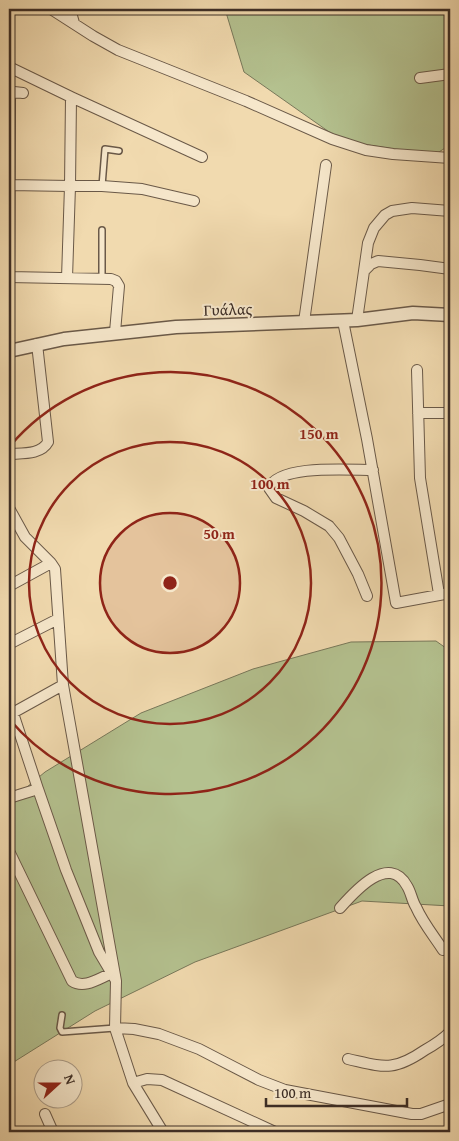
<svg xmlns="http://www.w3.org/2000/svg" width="459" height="1141" font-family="'Gentium Book Plus',serif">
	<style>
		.green { fill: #b4c18f; stroke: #78785a }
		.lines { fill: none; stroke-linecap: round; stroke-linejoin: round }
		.service-casing { stroke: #6a5948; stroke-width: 8 }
		.minor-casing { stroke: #6a5948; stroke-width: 12 }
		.tertiary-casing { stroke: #6a5948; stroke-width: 15 }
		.service { stroke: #f6e7cb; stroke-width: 5 }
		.minor { stroke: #f6e7cb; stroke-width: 10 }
		.tertiary { stroke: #f6e7cb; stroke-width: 12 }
		.ring { fill: none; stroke: #8f2418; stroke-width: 2.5 }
		.labels { text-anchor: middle; stroke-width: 4; stroke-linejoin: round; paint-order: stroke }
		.street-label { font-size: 16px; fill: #3d2e26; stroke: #f6e7cb }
		.centre { fill: #8f2418; stroke: #f6e7cb; stroke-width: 2.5 }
		.ring-label { font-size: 15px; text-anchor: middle; font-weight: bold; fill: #8f2418; stroke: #f6e7cb; stroke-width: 4; stroke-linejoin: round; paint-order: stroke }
	</style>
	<rect width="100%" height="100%" fill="#f1daaf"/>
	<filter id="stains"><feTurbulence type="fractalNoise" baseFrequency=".004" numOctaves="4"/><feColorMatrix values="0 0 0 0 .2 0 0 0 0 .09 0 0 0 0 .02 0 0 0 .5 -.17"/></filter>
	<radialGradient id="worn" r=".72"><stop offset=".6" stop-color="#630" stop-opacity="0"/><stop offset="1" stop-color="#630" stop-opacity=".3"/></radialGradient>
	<path class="green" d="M225,9H450V145L434,155L342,141L244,72Z
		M436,641L450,651V906L362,901L195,962L95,1011L9,1065V802L45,772L141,713L253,669L351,642Z"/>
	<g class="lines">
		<g class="service-casing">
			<path id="service" d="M102,186L105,149L119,151
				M102,279V230
				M62,1015L60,1028L62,1032L115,1028"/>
		</g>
		<g class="minor-casing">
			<path id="minor" d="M51,9L93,36L118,50L246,101L332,139L366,150L393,154L450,158
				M70,9L74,23
				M450,9V13
				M9,67L71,97L70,186L9,185
				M420,78L450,74
				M71,97L202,157
				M365,270L371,264L378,261L420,265L450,269
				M9,277L10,96L14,92L23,93
				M9,277L111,279L116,281L119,286L115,332
				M67,278L70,186H102L142,189L194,201
				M357,320L368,243L374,228L385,215L392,211L412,208L450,211
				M343,321L367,439L396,603L450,593
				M304,322L326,165
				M417,370L420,478L439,594
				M418,413H450
				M9,454C22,453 41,455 48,442L37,344
				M9,508L25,537L51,563
				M9,586L51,563L55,569L63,685L116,981L115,1028L133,1083L163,1132
				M367,596L358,574L339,538L329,526L304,511L276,498L269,488C279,464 349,470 373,470
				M9,644L58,619
				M13,713L38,789
				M9,715L63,685
				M9,798L38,789L66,870L99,952L115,979
				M9,851L72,981C84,989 98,979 110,974
				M340,908C355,891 389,853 407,886C411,892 412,901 416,907C423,923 434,936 443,950L450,945
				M115,1028L134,1029L159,1034L199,1049L259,1080L285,1090L412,1114H421L450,1104
				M348,1059C384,1067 393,1072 425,1050C434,1045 443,1039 450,1032
				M133,1083L147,1079L162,1080L275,1132
				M45,1114L53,1132"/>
		</g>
		<g class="tertiary-casing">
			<path id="tertiary" d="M9,351L64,339L176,327L357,320L413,313L450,315"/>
		</g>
		<use href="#service" class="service"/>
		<use href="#minor" class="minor"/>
		<use href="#tertiary" class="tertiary"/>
	</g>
	<circle cx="170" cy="583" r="70" fill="#8f2418" fill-opacity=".12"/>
	<g class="ring">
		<circle cx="170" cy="583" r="70"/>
		<circle cx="170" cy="583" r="141"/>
		<path d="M10 446A211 211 0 1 1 10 720"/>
	</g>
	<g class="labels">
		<g class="street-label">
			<text transform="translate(228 309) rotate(-2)" y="6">Γυάλας</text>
		</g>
	</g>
	<circle cx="170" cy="583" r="8" class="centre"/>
	<g class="ring-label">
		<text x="319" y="439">150 m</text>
		<text x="270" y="489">100 m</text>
		<text x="219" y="539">50 m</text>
	</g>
	<rect width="459" height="1141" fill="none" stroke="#f1daaf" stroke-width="30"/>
	<rect x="10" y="10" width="439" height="1121" fill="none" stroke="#3d2e26" stroke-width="2.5"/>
	<rect x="15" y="15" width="429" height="1111" fill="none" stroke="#3d2e26"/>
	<g transform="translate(58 1084) rotate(69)"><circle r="24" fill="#f6e7cb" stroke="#ac9d89"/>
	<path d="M0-4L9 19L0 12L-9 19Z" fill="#8f2418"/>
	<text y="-8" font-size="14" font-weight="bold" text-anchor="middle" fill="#3d2e26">N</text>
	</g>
	<path d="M266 1098v8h141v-8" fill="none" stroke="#3d2e26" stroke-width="2.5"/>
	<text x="274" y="1098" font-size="15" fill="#3d2e26" stroke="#f6e7cb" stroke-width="4" paint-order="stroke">100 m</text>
	<rect width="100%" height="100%" filter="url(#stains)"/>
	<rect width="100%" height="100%" fill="url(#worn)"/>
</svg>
